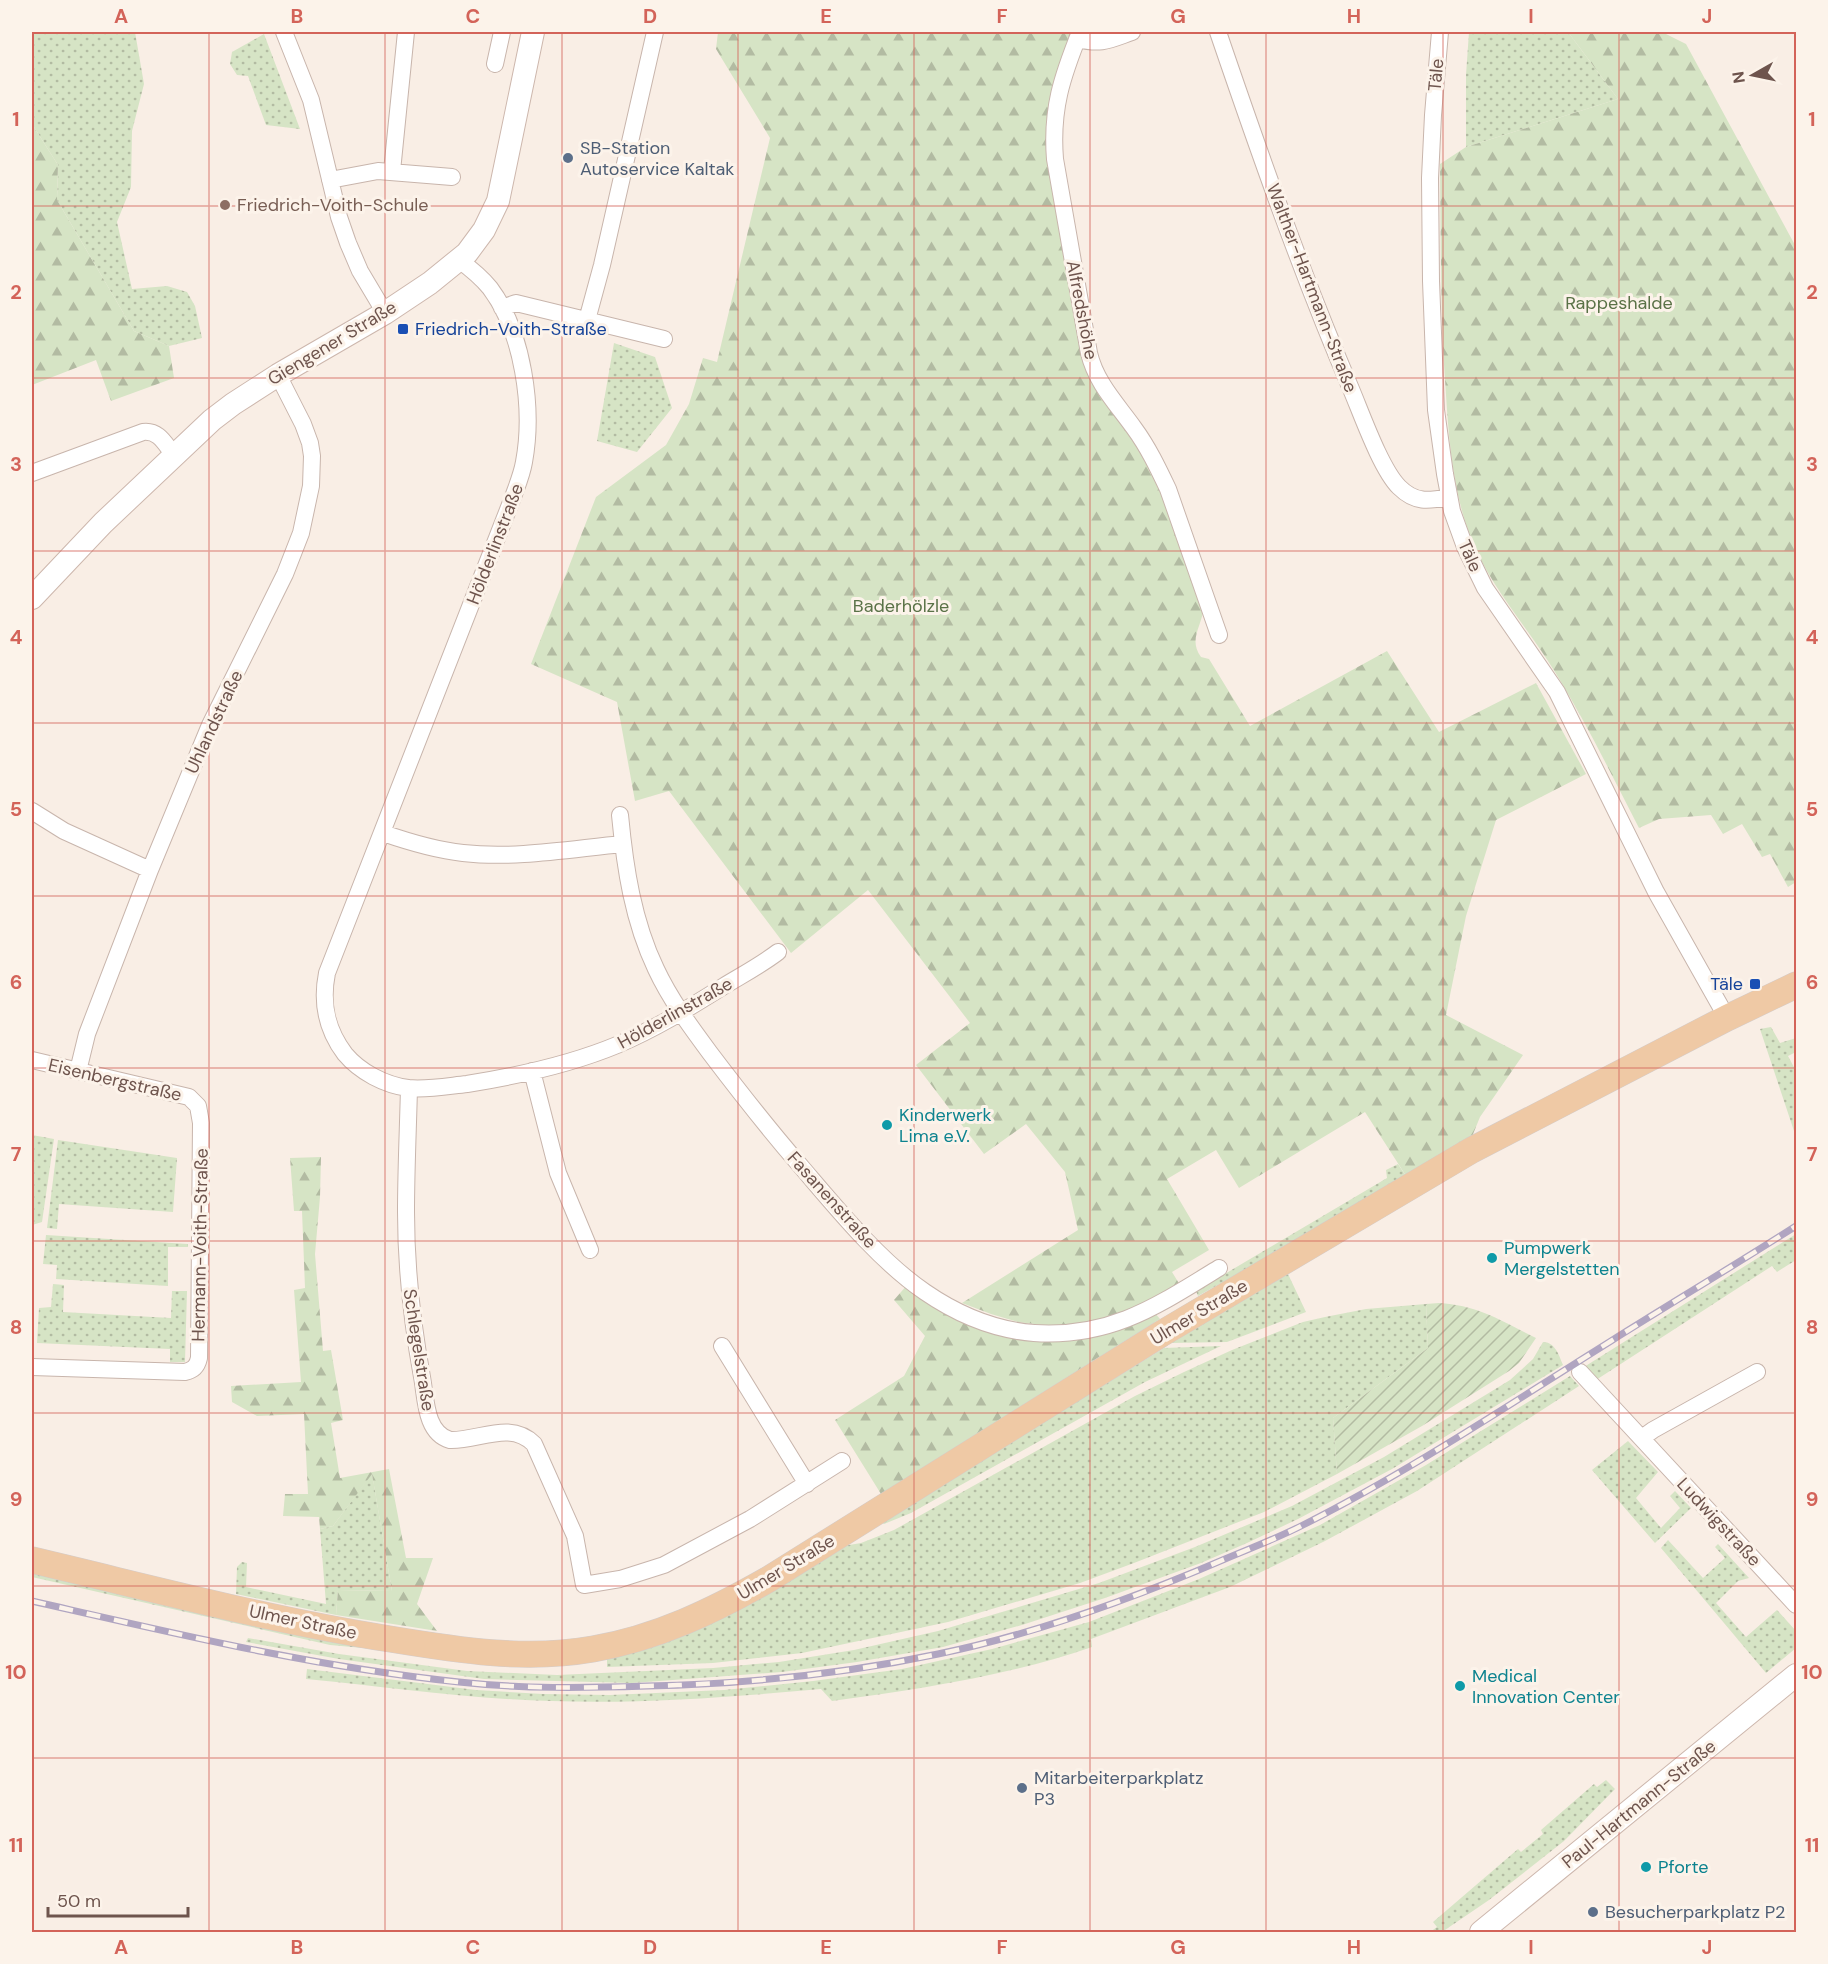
<svg xmlns="http://www.w3.org/2000/svg" width="1828" height="1964" font-family="'DM Sans',sans-serif">
	<style>
		.grass { fill: url(#grass-dots) }
		.forest { fill: url(#forest-firs) }
		.garden { fill: url(#garden-furrows) }
		.lines { fill: none; stroke-linecap: round; stroke-linejoin: round }
		.street-casing { stroke: #c8b5ac; stroke-width: 18 }
		.secondary-casing { stroke: #cdb7ad; stroke-width: 24 }
		.primary-casing { stroke: #d4ccca; stroke-width: 27 }
		.street { stroke: #fff; stroke-width: 16 }
		.secondary { stroke: #fff; stroke-width: 22 }
		.primary { stroke: #efc9a5; stroke-width: 26 }
		.rail-casing { stroke: #b0a5c1; stroke-width: 7 }
		.rail { stroke: #fcf3ea; stroke-width: 4.5; stroke-dasharray: 14; stroke-linecap: butt }
		.grid { fill: none; stroke: #d36359; stroke-width: 1.5; stroke-opacity: 0.55 }
		.service-dot { fill: #5c6f8a; stroke: #fcf3ea; stroke-width: 2 }
		.education-dot { fill: #8d6e63; stroke: #fcf3ea; stroke-width: 2 }
		.transit-dot { fill: #1a4fb4; stroke: #fcf3ea; stroke-width: 2 }
		.culture-dot { fill: #0f9aa8; stroke: #fcf3ea; stroke-width: 2 }
		.labels { text-anchor: middle; stroke-width: 6; stroke-linejoin: round; paint-order: stroke }
		.street-label { font-size: 18px; fill: #6e544d; stroke: #fcf3ea }
		.service-label { font-size: 18px; fill: #4e5e75; stroke: #fcf3ea; text-anchor: start }
		.education-label { font-size: 18px; fill: #785e54; stroke: #fcf3ea; text-anchor: start }
		.park-label { font-size: 18px; fill: #5a7247; stroke: #fcf3ea }
		.transit-label { font-size: 18px; fill: #164399; stroke: #fcf3ea; text-anchor: start }
		.culture-label { font-size: 18px; fill: #0d838f; stroke: #fcf3ea; text-anchor: start }
		.neatline { fill: none; stroke: #d36359; stroke-width: 2 }
		.grid-label { font-size: 20px; text-anchor: middle; font-weight: bold; fill: #d36359 }
	</style>
	<defs>
		<pattern id="grass-dots" width="8" height="8" patternUnits="userSpaceOnUse" patternTransform="scale(1.5)"><rect width="8" height="8" fill="#d6e4c5"/><path d="M2 2h.1M6 6h.1" fill="none" stroke="#b2bba2" stroke-width="1.8" stroke-linecap="round"/></pattern>
		<pattern id="forest-firs" width="22" height="20" patternUnits="userSpaceOnUse" patternTransform="scale(1.5)"><rect width="22" height="20" fill="#d6e4c5"/><path d="M5 1l3.5 6h-7zM16 11l3.5 6h-7z" fill="#b2bba2"/></pattern>
		<pattern id="garden-furrows" width="10" height="10" patternUnits="userSpaceOnUse" patternTransform="scale(1.5)"><rect width="10" height="10" fill="#d6e4c5"/><path d="M-1 1l2-2M0 10L10 0M9 11l2-2" fill="none" stroke="#b2bba2"/></pattern>
	</defs>
	<rect width="100%" height="100%" fill="#f9eee5"/>
	<path class="grass" d="M32,32H135L144,84L132,131L131,187L117,222L132,289L167,286L187,292L195,306L202,338L169,346L134,331L57,200L58,165L32,124Z
		M1469,32H1568L1618,99L1466,147V75Z
		M264,34L300,129L266,125L248,76L237,75L230,64L232,52Z
		M614,343L655,357L672,408L637,452L597,441Z
		M1771,1027L1780,1043L1796,1038V1052L1788,1056L1796,1071V1137L1760,1029Z
		M32,1135L54,1139L42,1222L32,1225Z
		M58,1140L177,1158L173,1212L59,1204L57,1229L47,1228Z
		M1398,1164L1408,1179L1198,1296L1196,1291L1387,1178L1386,1170Z
		M1796,1234V1260L1777,1272L1772,1266L1596,1380L1584,1367Z
		M46,1235L188,1244V1247H168V1286L56,1279L57,1265L43,1264Z
		M1288,1274L1306,1312L1227,1342L1170,1343Z
		M53,1284L64,1285L63,1312L171,1318L172,1291H187L185,1362H170V1349L37,1343L39,1308L51,1307Z
		M1426,1304L1428,1348L1333,1418L1337,1474L1264,1512L1134,1563L1080,1583L948,1622L802,1653L713,1663L607,1667V1659L660,1645L709,1623L843,1546L861,1543L894,1530L1135,1396L1184,1372L1232,1350L1303,1322L1325,1317L1366,1309Z
		M1543,1342C1555,1342 1559,1355 1563,1365L1392,1469L1298,1519L1247,1543L1201,1563L1105,1598L1022,1625L943,1647L857,1662L782,1672L632,1683L484,1679L339,1659L246,1642L248,1638L339,1654L467,1671L557,1675L713,1668L779,1662L854,1650L938,1631L1099,1583L1195,1547L1292,1506L1384,1457L1510,1380L1533,1359Z
		M1221,1346L1145,1382L911,1513L884,1524L881,1522L1164,1348Z
		M1570,1376L1579,1386L1417,1491L1325,1541L1230,1587L1091,1639L1092,1647C1008,1676 919,1689 832,1701L821,1689C732,1697 642,1704 552,1701C470,1699 388,1687 306,1679L307,1669L476,1690L543,1694L610,1695L724,1690L813,1681L902,1669L992,1649L1089,1622L1199,1579L1320,1525L1426,1465Z
		M1628,1441L1658,1472L1636,1498L1661,1528L1680,1508L1670,1496L1675,1491L1691,1508L1655,1543L1592,1470Z
		M372,1473L392,1591L338,1590L336,1615L236,1594L237,1567L242,1562L247,1563L246,1587L326,1604L320,1529L333,1526Z
		M1668,1540L1703,1578L1725,1558L1715,1547L1718,1544L1749,1578L1738,1581L1716,1603L1746,1637L1777,1610L1796,1631V1648L1766,1673L1661,1548Z
		M32,1573L297,1634L385,1650L330,1645L32,1577Z
		M1606,1780L1615,1789L1564,1841L1489,1900L1442,1932H1430L1437,1927L1433,1922L1518,1849L1521,1852L1543,1834L1541,1830L1594,1784L1597,1787Z"/>
	<path class="forest" d="M718,32H1073C1060,65 1049,89 1047,125L1076,327L1150,463L1204,606C1202,627 1188,639 1201,657L1209,659L1250,726L1387,651L1439,732L1536,683L1586,774L1496,820L1466,916L1446,1015L1523,1055L1480,1117L1469,1144L1408,1179L1365,1112L1239,1188L1216,1150L1167,1179L1209,1250L1172,1272L1180,1285L1147,1305L1083,1325L1050,1326L1018,1322L991,1314L962,1303L1078,1230L1065,1172L1026,1124L984,1154L916,1065L970,1023L868,890L791,953L669,791L635,801L617,702L531,664L596,497L666,445L689,404L703,358L717,362L770,138L716,49Z
		M1568,32H1662L1686,44L1796,247V882L1788,887L1770,854L1762,857L1742,824L1723,834L1711,815L1659,819L1639,828C1612,776 1586,722 1555,672C1527,626 1488,585 1469,533C1453,489 1449,442 1446,395C1440,318 1441,241 1440,164L1466,147L1618,99Z
		M32,124L58,165L57,200L134,331L169,346L174,378L111,401L96,360L32,385Z
		M321,1157L320,1197L315,1254L323,1351L331,1350L343,1420L331,1423L340,1478L389,1469L406,1558H433L417,1604L437,1631L336,1615L338,1590L392,1591L372,1474L333,1526L320,1529L319,1517L283,1516L285,1494H308L304,1414L257,1416L232,1402L231,1386L301,1382L294,1290L305,1288L302,1211H294L290,1158Z
		M908,1284L1007,1334L1155,1313L1160,1319L881,1494L835,1420L904,1376L925,1336L894,1300Z"/>
	<path class="garden" d="M1439,1303C1477,1305 1502,1321 1536,1338L1519,1363L1509,1371L1422,1426L1337,1474L1333,1418L1428,1348L1426,1304Z"/>
	<g class="lines">
		<g class="street-casing">
			<path id="street" d="M284,32L311,100L339,217L348,243L360,271L385,313
				M1080,32C1062,77 1051,109 1055,159L1089,353C1096,383 1117,404 1134,428C1148,447 1158,468 1168,489L1219,635
				M1218,32C1259,152 1301,272 1351,389C1362,415 1381,469 1399,487C1415,503 1428,501 1449,497
				M1440,32L1433,115L1430,178L1431,281L1436,410L1445,474L1452,511L1465,547L1485,588L1557,692L1656,892L1727,1018
				M1077,39C1102,45 1109,40 1132,32
				M495,64L502,32
				M392,171L406,32
				M330,180L378,171L452,177
				M459,260C470,268 481,277 490,288C523,332 534,408 524,462C522,474 517,486 513,497L327,973C321,1003 326,1029 345,1054C360,1072 385,1085 408,1088C427,1090 448,1086 467,1084C517,1076 569,1065 617,1045C655,1029 689,1008 724,986C742,975 761,965 778,952
				M502,308L516,303L664,339
				M587,320L602,265L655,32
				M32,473L143,432C159,430 165,444 174,455
				M32,811L64,831L150,870
				M620,815C625,868 633,921 656,969C670,999 690,1026 710,1053C738,1090 767,1127 798,1163C835,1206 878,1260 925,1292C957,1314 995,1330 1034,1333C1111,1338 1157,1306 1219,1268
				M383,833C409,842 435,850 463,853C515,859 570,849 623,844
				M32,1060L189,1097L198,1106L201,1123L199,1358C197,1367 193,1370 185,1372L32,1367
				M78,1071L87,1034L150,870L210,725L285,574L301,533L311,486L312,456L310,443L303,424L278,375
				M532,1071L558,1173L590,1250
				M409,1088C408,1129 406,1171 406,1212C406,1268 412,1322 422,1377C426,1398 425,1433 450,1440C479,1441 510,1420 534,1444L575,1536L584,1585L620,1579L664,1565L750,1519L842,1461
				M722,1346L807,1484
				M1580,1372L1796,1605
				M1642,1438L1653,1430L1757,1372"/>
		</g>
		<g class="secondary-casing">
			<path id="secondary" d="M32,598L103,523L212,420L233,404L278,375L385,313L430,283L467,253L484,230L498,201L533,32
				M1481,1932L1796,1675"/>
		</g>
		<g class="primary-casing">
			<path id="primary" d="M32,1560C151,1588 269,1620 390,1639C457,1650 525,1661 593,1649C657,1638 713,1611 769,1579L1161,1334L1472,1150L1727,1018L1796,985"/>
		</g>
		<use href="#street" class="street"/>
		<use href="#secondary" class="secondary"/>
		<use href="#primary" class="primary"/>
		<g class="rail-casing">
			<path id="rail" d="M32,1601C173,1633 314,1667 459,1682C522,1689 584,1688 647,1686C745,1684 843,1674 938,1654C1036,1634 1134,1598 1225,1559C1251,1548 1278,1538 1303,1525C1410,1471 1510,1404 1611,1341C1673,1302 1735,1265 1796,1226"/>
		</g>
		<use href="#rail" class="rail"/>
	</g>
	<path class="grid" d="M209,32V1932M385,32V1932M562,32V1932M738,32V1932M914,32V1932M1090,32V1932M1266,32V1932M1443,32V1932M1619,32V1932M32,206H1796M32,378H1796M32,551H1796M32,723H1796M32,896H1796M32,1068H1796M32,1241H1796M32,1413H1796M32,1586H1796M32,1758H1796"/>
	<g class="service-dot">
		<circle cx="568" cy="158" r="6"/>
		<circle cx="1022" cy="1788" r="6"/>
		<circle cx="1593" cy="1912" r="6"/>
	</g>
	<circle class="education-dot" cx="225" cy="205" r="6"/>
	<g class="transit-dot">
		<rect x="397" y="323" width="12" height="12" rx="3"/>
		<rect x="1749" y="978" width="12" height="12" rx="3"/>
	</g>
	<g class="culture-dot">
		<circle cx="887" cy="1125" r="6"/>
		<circle cx="1492" cy="1258" r="6"/>
		<circle cx="1460" cy="1686" r="6"/>
		<circle cx="1646" cy="1867" r="6"/>
	</g>
	<g class="labels">
		<g class="street-label">
			<text transform="translate(1436 75) rotate(-85)" y="6">Täle</text>
			<text transform="translate(1312 288) rotate(69)" y="6">Walther-Hartmann-Straße</text>
			<text transform="translate(1082 310) rotate(79)" y="6">Alfredshöhe</text>
			<text transform="translate(332 343) rotate(-31)" y="6">Giengener Straße</text>
			<text transform="translate(495 544) rotate(-69)" y="6">Hölderlinstraße</text>
			<text transform="translate(1470 556) rotate(66)" y="6">Täle</text>
			<text transform="translate(214 722) rotate(-65)" y="6">Uhlandstraße</text>
			<text transform="translate(675 1013) rotate(-29)" y="6">Hölderlinstraße</text>
			<text transform="translate(115 1080) rotate(13)" y="6">Eisenbergstraße</text>
			<text transform="translate(832 1200) rotate(48)" y="6">Fasanenstraße</text>
			<text transform="translate(200 1245) rotate(-89)" y="6">Hermann-Voith-Straße</text>
			<text transform="translate(1199 1312) rotate(-31)" y="6">Ulmer Straße</text>
			<text transform="translate(419 1350) rotate(81)" y="6">Schlegelstraße</text>
			<text transform="translate(1719 1522) rotate(47)" y="6">Ludwigstraße</text>
			<text transform="translate(786 1567) rotate(-31)" y="6">Ulmer Straße</text>
			<text transform="translate(303 1622) rotate(12)" y="6">Ulmer Straße</text>
			<text transform="translate(1639 1804) rotate(-39)" y="6">Paul-Hartmann-Straße</text>
		</g>
		<g class="service-label">
			<text x="580" y="154">SB-Station<tspan x="580" dy="21">Autoservice Kaltak</tspan></text>
			<text x="1034" y="1784">Mitarbeiterparkplatz<tspan x="1034" dy="21">P3</tspan></text>
			<text x="1605" y="1918">Besucherparkplatz P2</text>
		</g>
		<g class="education-label">
			<text x="237" y="211">Friedrich-Voith-Schule</text>
		</g>
		<g class="park-label">
			<text x="1619" y="309">Rappeshalde</text>
			<text x="901" y="612">Baderhölzle</text>
		</g>
		<g class="transit-label">
			<text x="415" y="335">Friedrich-Voith-Straße</text>
			<text x="1743" y="990" text-anchor="end">Täle</text>
		</g>
		<g class="culture-label">
			<text x="899" y="1121">Kinderwerk<tspan x="899" dy="21">Lima e.V.</tspan></text>
			<text x="1504" y="1254">Pumpwerk<tspan x="1504" dy="21">Mergelstetten</tspan></text>
			<text x="1472" y="1682">Medical<tspan x="1472" dy="21">Innovation Center</tspan></text>
			<text x="1658" y="1873">Pforte</text>
		</g>
	</g>
	<rect width="1828" height="1964" fill="none" stroke="#fcf3ea" stroke-width="66"/>
	<g transform="translate(1753 75) rotate(261)" stroke="#fcf3ea" stroke-width="4.5" paint-order="stroke">
	<path d="M0-4.5L10 22L0 15L-10 22Z" fill="#6e544d"/>
	<text y="-9" font-size="16" font-weight="bold" text-anchor="middle" fill="#6e544d">N</text>
	</g>
	<path d="M48 1907v9h140v-9" fill="none" stroke="#6e544d" stroke-width="3"/>
	<text x="57" y="1907" font-size="18" fill="#6e544d" stroke="#fcf3ea" stroke-width="4.5" paint-order="stroke">50 m</text>
	<rect x="33" y="33" width="1762" height="1898" class="neatline"/>
	<g class="grid-label">
		<text x="121" y="23">A</text>
		<text x="297" y="23">B</text>
		<text x="473" y="23">C</text>
		<text x="650" y="23">D</text>
		<text x="826" y="23">E</text>
		<text x="1002" y="23">F</text>
		<text x="1178" y="23">G</text>
		<text x="1354" y="23">H</text>
		<text x="1531" y="23">I</text>
		<text x="1707" y="23">J</text>
		<text x="16" y="126">1</text>
		<text x="1812" y="126">1</text>
		<text x="16" y="299">2</text>
		<text x="1812" y="299">2</text>
		<text x="16" y="471">3</text>
		<text x="1812" y="471">3</text>
		<text x="16" y="644">4</text>
		<text x="1812" y="644">4</text>
		<text x="16" y="816">5</text>
		<text x="1812" y="816">5</text>
		<text x="16" y="989">6</text>
		<text x="1812" y="989">6</text>
		<text x="16" y="1161">7</text>
		<text x="1812" y="1161">7</text>
		<text x="16" y="1334">8</text>
		<text x="1812" y="1334">8</text>
		<text x="16" y="1506">9</text>
		<text x="1812" y="1506">9</text>
		<text x="16" y="1679">10</text>
		<text x="1812" y="1679">10</text>
		<text x="16" y="1852">11</text>
		<text x="1812" y="1852">11</text>
		<text x="121" y="1954">A</text>
		<text x="297" y="1954">B</text>
		<text x="473" y="1954">C</text>
		<text x="650" y="1954">D</text>
		<text x="826" y="1954">E</text>
		<text x="1002" y="1954">F</text>
		<text x="1178" y="1954">G</text>
		<text x="1354" y="1954">H</text>
		<text x="1531" y="1954">I</text>
		<text x="1707" y="1954">J</text>
	</g>
</svg>
